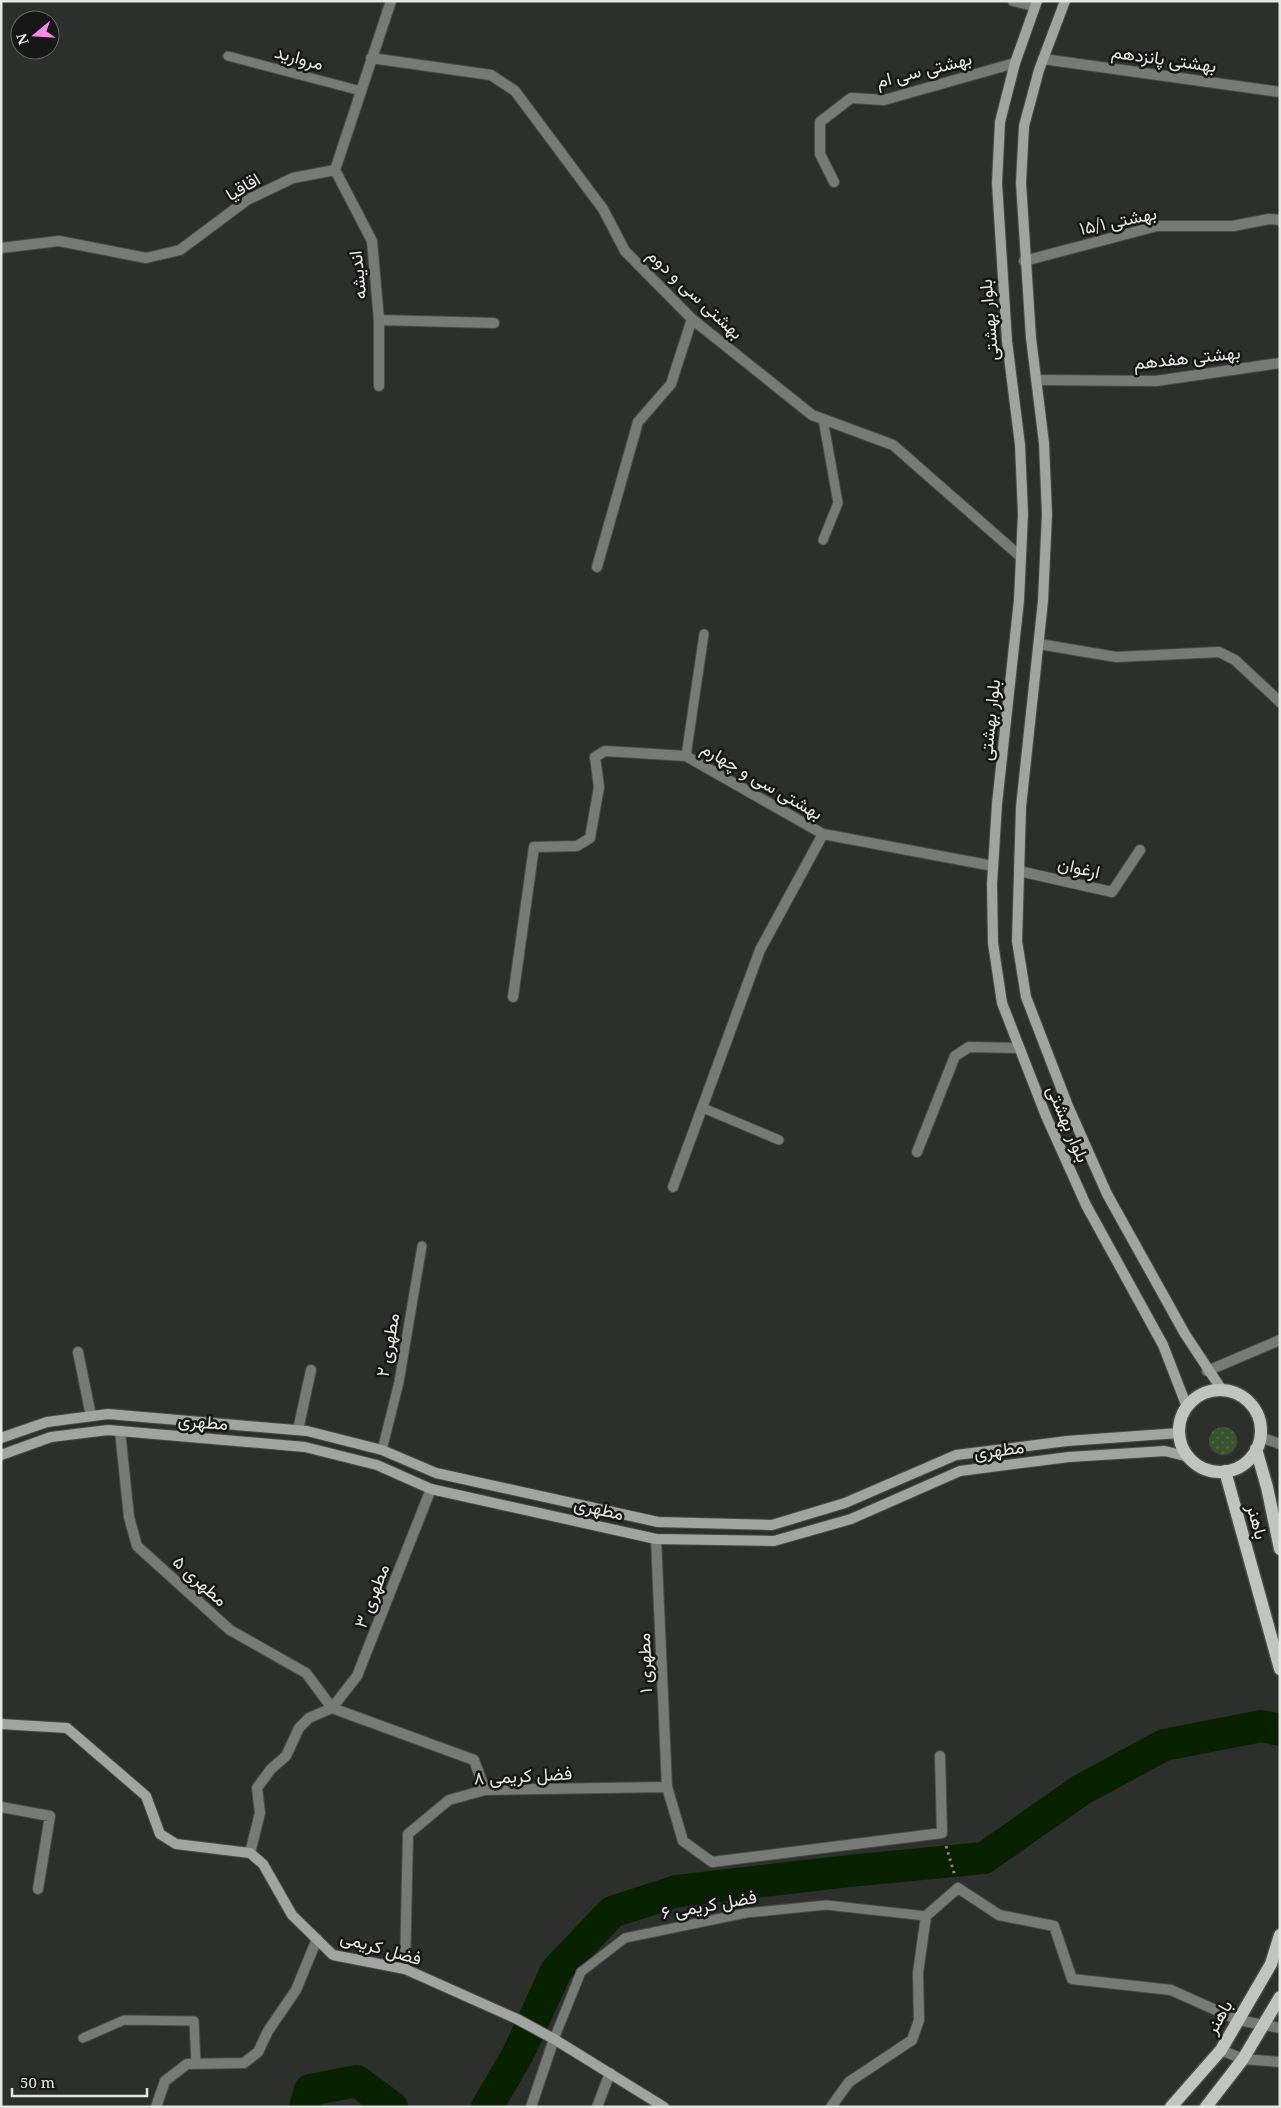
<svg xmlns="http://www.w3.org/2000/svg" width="1281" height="2108" font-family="'Noto Serif',Vazirmatn,serif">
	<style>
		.green { fill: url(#green-dots) }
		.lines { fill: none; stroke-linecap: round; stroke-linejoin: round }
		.river { stroke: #082200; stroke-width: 32 }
		.lane-casing { stroke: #4b4c4a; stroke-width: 11 }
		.street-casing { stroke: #4b4c4a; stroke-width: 12 }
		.secondary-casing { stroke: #4b4c4a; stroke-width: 12 }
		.primary-casing { stroke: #4b4c4a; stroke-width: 15 }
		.path { stroke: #838482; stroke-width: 3; stroke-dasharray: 2.5 4; stroke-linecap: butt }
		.lane { stroke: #787a78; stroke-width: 9 }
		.street { stroke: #787a78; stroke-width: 10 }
		.secondary { stroke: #a2a4a1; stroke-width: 10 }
		.primary { stroke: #c2c4c1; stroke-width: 12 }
		.labels { text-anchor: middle; stroke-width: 5; stroke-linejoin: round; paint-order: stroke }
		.street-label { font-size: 18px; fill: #e6e7e5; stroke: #161716 }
	</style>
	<defs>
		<pattern id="green-dots" width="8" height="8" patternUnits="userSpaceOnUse" patternTransform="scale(1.25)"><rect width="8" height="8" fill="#38542e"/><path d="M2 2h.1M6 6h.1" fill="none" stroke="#556d4c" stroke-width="1.8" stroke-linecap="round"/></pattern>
	</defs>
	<rect width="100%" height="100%" fill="#2d2f2c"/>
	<path class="green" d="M1209 1441a14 14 0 1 1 28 0a14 14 0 1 1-28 0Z"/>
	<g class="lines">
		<path class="river" d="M305,2107L310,2090L357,2081L392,2107
			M487,2107L518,2054L556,1971L612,1912L677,1891L849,1871L984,1858L1081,1790L1164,1745L1262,1726L1280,1730"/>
		<g class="lane-casing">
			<path id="lane" d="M228,56L361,91
				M823,419L838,503L823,540
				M686,756L704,634
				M703,1108L779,1140
				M382,1450L399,1382L422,1246
				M83,2038L124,2020L194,2021L196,2064
				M554,2039L581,1972L625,1938L746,1913L826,1905L926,1916"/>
		</g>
		<g class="street-casing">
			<path id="street" d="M1013,1L1034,6
				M371,58L491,75L515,91L603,209L625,251L692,319L812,415L893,445L1021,557
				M1043,59L1280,92
				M335,170L372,241L379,320V386
				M335,170L391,1
				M834,182L820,154V122L851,98L884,100L1015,63
				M1,248L59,241L146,258L180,250L247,200L293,178L335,170
				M1024,261L1157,226H1233L1269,219L1280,220
				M379,320L494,323
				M1037,380L1156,381L1280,363
				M597,567L638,422L671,384L692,319
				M1039,644L1116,657L1219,652L1235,660L1280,702
				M1019,871L1112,892L1140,850
				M513,997L534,847L577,846L590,838L599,787L595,757L605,751L686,756L823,834L993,866
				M917,1152L955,1056L969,1047L1019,1048
				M673,1187L760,950L823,834
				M78,1352L91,1416
				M1207,1371L1280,1340
				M298,1430L311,1370
				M120,1431L129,1517L137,1546L230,1630L306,1673L332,1708
				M1260,1437L1280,1444
				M656,1539L667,1787L683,1841L712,1862L942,1833L940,1756
				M332,1708L474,1760L485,1790
				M1,1807L50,1816L38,1889
				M250,1853L260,1813L257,1788L271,1769L286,1756L299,1728L309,1718L332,1708L357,1676L431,1489
				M405,1969L408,1834L449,1800L485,1790L667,1787
				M1221,2050L1243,2059L1280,2062
				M156,2107L165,2081L187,2064L244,2063L258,2052L268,2031L296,1990L317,1939
				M531,2107L554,2039
				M597,2107L610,2073
				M831,2107L849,2082L912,2040L919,2020L918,1973L926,1916L958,1888L999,1915L1054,1926L1072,1979L1171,1990L1238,2020L1280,2028"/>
		</g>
		<g class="secondary-casing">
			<path id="secondary" d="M1037,1L1015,63L1000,122L997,183L1007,341L1020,445L1023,514L1019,600L997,804L992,884L993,943L1002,1003L1046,1116L1086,1205L1163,1345L1187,1407
				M1065,1L1039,70L1024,126L1021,183L1031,338L1044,443L1047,514L1043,601L1021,807L1017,941L1026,997L1068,1106L1107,1194L1185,1334L1222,1390
				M1,1438L47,1422L108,1414L307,1431L382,1450L436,1473L658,1522L772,1525L845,1503L956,1455L1067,1441L1179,1433
				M1,1455L51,1437L108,1430L305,1447L377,1465L431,1489L656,1539L774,1541L851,1519L960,1471L1069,1457L1165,1451L1189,1457
				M1,1724L67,1728L146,1796L160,1834L176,1844L250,1853L263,1864L292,1915L333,1955L405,1969L517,2019L554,2039L664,2107"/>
		</g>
		<g class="primary-casing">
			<path id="primary" d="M1179 1431a41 41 0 1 1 82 0a41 41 0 1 1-82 0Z
				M1256,1449L1267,1487L1280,1549
				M1225,1471L1280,1669
				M1171,2107L1221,2050L1271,1964L1280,1935
				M1206,2107L1243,2059L1280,1997"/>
		</g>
		<path class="path" d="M946,1846L955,1876"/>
		<use href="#lane" class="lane"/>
		<use href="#street" class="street"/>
		<use href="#secondary" class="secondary"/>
		<use href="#primary" class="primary"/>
	</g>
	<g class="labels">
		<g class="street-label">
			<text transform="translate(299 58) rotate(15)" y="6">مروارید</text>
			<text transform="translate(1164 59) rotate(8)" y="6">بهشتی پانزدهم</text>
			<text transform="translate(924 70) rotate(-14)" y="6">بهشتی سی ام</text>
			<text transform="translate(243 187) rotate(-31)" y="6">اقاقیا</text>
			<text transform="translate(1118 221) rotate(-12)" y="6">۱۵/۱ بهشتی</text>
			<text transform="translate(358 275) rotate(-96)" y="6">اندیشه</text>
			<text transform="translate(695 294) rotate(43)" y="6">بهشتی سی و دوم</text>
			<text transform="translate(989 320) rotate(-95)" y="6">بلوار بهشتی</text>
			<text transform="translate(1187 358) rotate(-6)" y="6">بهشتی هفدهم</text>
			<text transform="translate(990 720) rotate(-84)" y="6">بلوار بهشتی</text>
			<text transform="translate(762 781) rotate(30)" y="6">بهشتی سی و چهارم</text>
			<text transform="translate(1079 868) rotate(13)" y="6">ارغوان</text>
			<text transform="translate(1068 1124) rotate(67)" y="6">بلوار بهشتی</text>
			<text transform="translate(388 1345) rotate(-80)" y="6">مطهری ۲</text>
			<text transform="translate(203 1422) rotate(5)" y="6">مطهری</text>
			<text transform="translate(999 1450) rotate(-7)" y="6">مطهری</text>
			<text transform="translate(599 1509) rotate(13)" y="6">مطهری</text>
			<text transform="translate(1257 1522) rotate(75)" y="6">باهنر</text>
			<text transform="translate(200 1581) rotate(42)" y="6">مطهری ۵</text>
			<text transform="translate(372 1596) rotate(-69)" y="6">مطهری ۳</text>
			<text transform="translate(645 1663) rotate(-92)" y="6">مطهری ۱</text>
			<text transform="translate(523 1776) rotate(-3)" y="6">فضل کریمی ۸</text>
			<text transform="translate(709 1905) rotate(-10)" y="6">فضل کریمی ۶</text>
			<text transform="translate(381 1948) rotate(16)" y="6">فضل کریمی</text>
			<text transform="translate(1219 2017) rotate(-60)" y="6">باهنر</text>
		</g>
	</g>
	<rect width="1281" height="2108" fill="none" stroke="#e6e7e5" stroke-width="5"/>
	<g transform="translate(35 35) rotate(252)"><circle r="24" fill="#161716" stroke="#696a69"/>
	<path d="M0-4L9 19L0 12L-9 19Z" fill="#f888ea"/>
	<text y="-8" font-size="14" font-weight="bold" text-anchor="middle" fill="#e6e7e5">N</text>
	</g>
	<path d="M12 2088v8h135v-8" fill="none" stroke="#e6e7e5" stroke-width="2.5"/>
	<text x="20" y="2088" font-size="15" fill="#e6e7e5" stroke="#161716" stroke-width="4" paint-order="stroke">50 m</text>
</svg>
